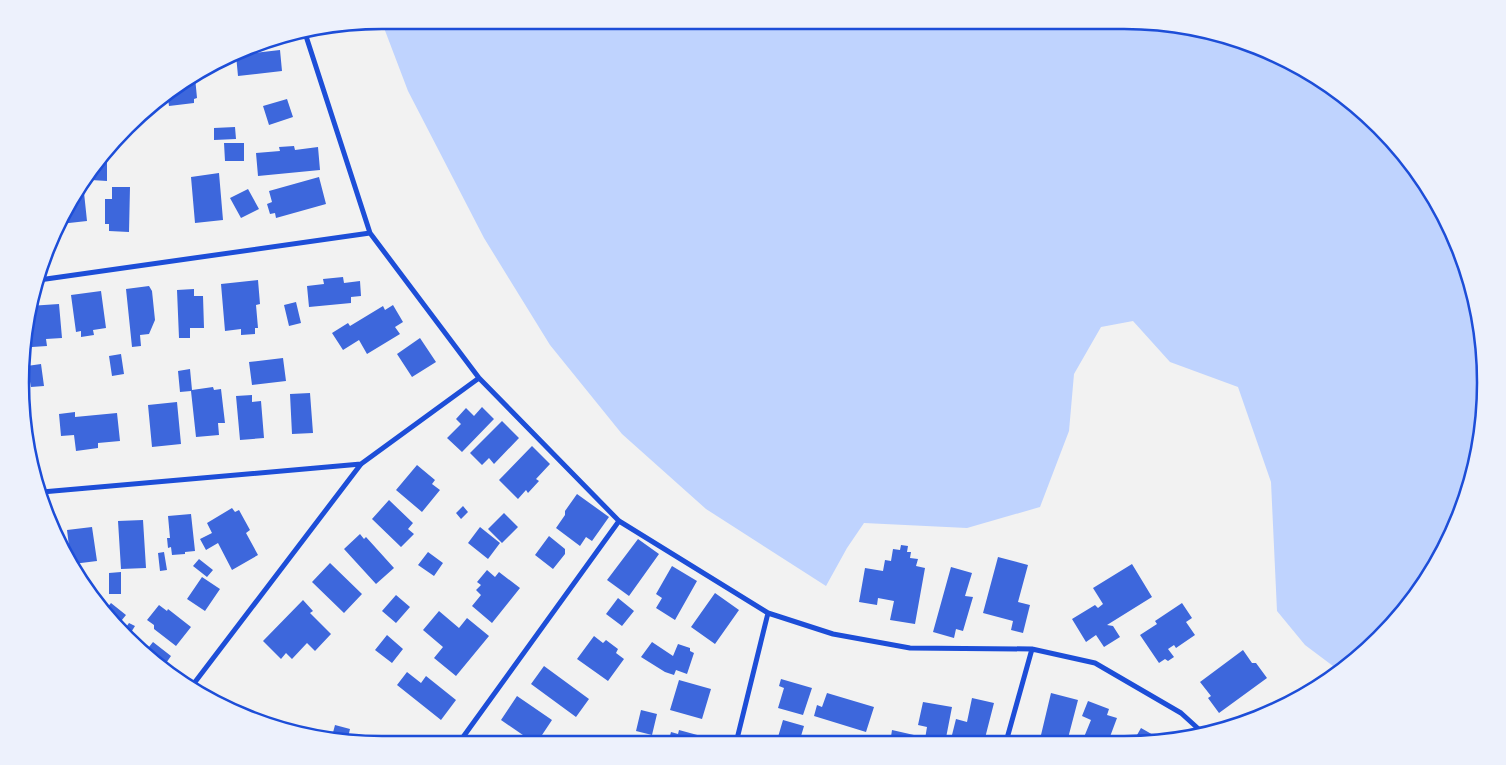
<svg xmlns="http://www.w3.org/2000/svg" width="1506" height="765" font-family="'Source Sans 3',sans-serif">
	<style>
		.water { fill: #bfd3fe }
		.building { fill: #3d67dc }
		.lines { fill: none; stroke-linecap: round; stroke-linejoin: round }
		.minor { stroke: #1d4ed8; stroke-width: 5 }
		.rim { fill: none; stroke: #1d4ed8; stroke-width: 2.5 }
	</style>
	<rect width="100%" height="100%" fill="#f2f2f2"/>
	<path class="water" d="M381,20L1147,21L1217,32L1284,57L1344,95L1396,143L1419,175L1437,201L1467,266L1483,335L1485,406L1474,476L1449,543L1411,603L1341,672L1305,645L1277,611L1271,482L1238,387L1170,362L1133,321L1101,327L1074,374L1069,431L1040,507L967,528L864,523L847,548L826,586L706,509L622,434L550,345L484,238L408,91Z"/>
	<path class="building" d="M280,50L282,71L238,76L236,55Z
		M195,77L197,98L194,99V103L169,106L167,92Z
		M287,99L293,117L269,125L263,106Z
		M235,127L236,139L214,140V128Z
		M224,143H244V161H225Z
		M294,146L295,150L318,147L320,170L258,176L256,153L280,151L279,147Z
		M103,153V157H107V181L91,180V169Z
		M219,173L223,220L195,223L191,177Z
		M319,177L326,204L276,218L275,213L270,214L267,204L272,202L269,191Z
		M83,183L87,221L60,224L69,201Z
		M112,187H130L129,232L109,231V224H105V199H112Z
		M248,189L259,209L241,218L230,198Z
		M343,277L344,283L360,281L361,296L351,297V303L309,307L307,286L324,284L323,279Z
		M258,280L260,304L256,305L258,328H255V334L241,335V329L225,331L221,284Z
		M149,286L152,291L155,320L149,334L140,335L141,346L132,347L126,289Z
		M194,289V296H203L204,328H190V338H179L177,290Z
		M101,291L106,328L93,330L94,335L81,337V331L76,332L71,295Z
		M296,302L301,323L289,326L284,305Z
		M59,304L62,338L46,339L47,346L32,347L29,306Z
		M393,305L403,322L395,327L400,334L367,354L359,340L343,350L332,333L348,323L350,326L383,306L385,310Z
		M420,338L436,362L412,377L397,354Z
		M121,354L124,374L112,376L109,356Z
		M283,358L286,381L252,385L249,362Z
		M41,364L44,386L31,387L27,366Z
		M190,369L192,390L213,387L214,390L221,389L225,423H218L219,435L196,437L191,391L180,392L178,371Z
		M310,393L313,433L292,434L290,394Z
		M252,395V402L261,401L264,438L240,440L236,396Z
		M177,402L181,444L152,447L148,405Z
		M482,407L494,419L462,452L447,438L461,424L456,419L466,408L474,416Z
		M75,412V417L117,413L120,441L98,443V448L76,451L74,435L61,436L59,414Z
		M502,421L519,438L494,464L489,458L482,465L470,453Z
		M532,446L550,464L536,479L539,481L528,493L526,490L518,499L499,480Z
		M417,465L435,480L432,484L440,490L422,512L396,490Z
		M577,494L609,517L592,541L586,537L580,546L556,528L565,515V511Z
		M389,500L413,523L408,529L414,534L401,547L372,519Z
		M463,506L468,512L461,519L456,513Z
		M232,508L235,512L239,510L250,530L246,533L258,555L232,570L218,543L206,550L200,539L212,533L207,523Z
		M504,513L518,527L502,543L488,529Z
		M191,514L195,551L185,552V554L172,555L171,547L168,548L167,538H170L168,516Z
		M143,520L146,568L121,569L118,521Z
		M92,527L97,561L73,564L71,562L67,530Z
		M480,527L500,543L488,559L468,543Z
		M360,534L364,539L366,537L394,568L376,584L344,549Z
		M549,536L565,549V554L553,569L535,555Z
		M638,539L659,554L629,596L607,580Z
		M901,545L908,546L907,552H911L910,558L918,559L916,566L925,568L915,624L890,620L894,601L878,598L877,605L859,602L865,568L883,571L885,560L891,561L893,549L900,550Z
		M164,552L167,570L160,571L158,553Z
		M428,552L443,563L434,576L418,565Z
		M998,557L1028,565L1018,602L1030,605L1023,633L1011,630L1013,621L983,613Z
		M199,559L213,570L207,577L193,566Z
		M330,563L362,594L344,613L312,582Z
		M1132,564L1152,597L1107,625L1113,626L1120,637L1104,647L1096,635L1086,642L1072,619L1095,605L1098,608L1103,604L1093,588Z
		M672,566L697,581L675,620L656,608L662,598L656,594Z
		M951,567L972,573L965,596L973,597L963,631L956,629L954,638L933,632Z
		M487,570L495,577L499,572L520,588L492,623L472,606L481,595L476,590L481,585L477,582Z
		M121,572V594H109V573Z
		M202,577L220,589L205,611L187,599Z
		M715,593L739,610L715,644L691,627Z
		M396,595L410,607L396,623L382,611Z
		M618,598L634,611L622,626L606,614Z
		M303,600L313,611L310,613L331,634L315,651L307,643L292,659L286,653L281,659L263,641Z
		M111,603L126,615L117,626L105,610Z
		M1182,603L1192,618L1186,622L1195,635L1176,648L1174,645L1168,649L1174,657L1168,661L1165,659L1159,663L1140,635L1157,624L1155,621Z
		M159,605L167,611L168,609L191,627L176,646L154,629V625L147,620Z
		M439,611L459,628L467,618L489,636L456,676L434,658L443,647L423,630Z
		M129,623L135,626L130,634L124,630Z
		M387,635L403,649L392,663L375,650Z
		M594,636L603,643L606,640L618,649L616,653L624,659L608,681L577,659Z
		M153,642L171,656L164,666L145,652Z
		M652,642L673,656L678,644L690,648V651L694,653L687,674L676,670L674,675L665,672L641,657Z
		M1243,650L1252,663H1256L1267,678L1219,713L1208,698L1211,696L1200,682Z
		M544,666L589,699L576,717L531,684Z
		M407,672L421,683L426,676L456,700L441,720L397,685Z
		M781,679L812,688L803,715L778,708L784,688L779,686Z
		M679,680L711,689L702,719L670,710Z
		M827,693L874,707L866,732L814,716L817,705L822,707Z
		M1051,693L1078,700L1067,742H1047L1048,737L1041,735Z
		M517,696L552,720L536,744L501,720Z
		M972,698L994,703L984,742L973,740V742L950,743L956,719L967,722Z
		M1088,701L1109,709L1107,715L1117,718L1108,742H1082L1091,720L1082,716Z
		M923,702L952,707L945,743H932L933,740L925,739L927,727L918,725Z
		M641,710L657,714L652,735L636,731Z
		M783,720L804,726L799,743L778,737Z
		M335,725L350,729L347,742L331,740Z
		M1141,728L1162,740L1161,742H1133Z
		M679,730L701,736L699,743H668L671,732L678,734Z
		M892,730L914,735L913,743H890Z"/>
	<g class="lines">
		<path class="minor" d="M305,33L370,233L479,378L619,521L768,613L833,634L910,648L1032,649L1095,663L1181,713L1203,733
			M39,280L370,233
			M42,492L361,464
			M192,686L361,464L479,378
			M1006,742L1032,649
			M736,743L768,613
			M458,744L619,521"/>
	</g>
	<path d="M0 0H1506V765H0ZM382 29H1124A353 353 0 0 1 1477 382V383A353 353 0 0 1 1124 736H382A353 353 0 0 1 29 383V382A353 353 0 0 1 382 29Z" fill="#edf1fc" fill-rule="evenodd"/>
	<path class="rim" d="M382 29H1124A353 353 0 0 1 1477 382V383A353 353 0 0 1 1124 736H382A353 353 0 0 1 29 383V382A353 353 0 0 1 382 29Z"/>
</svg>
